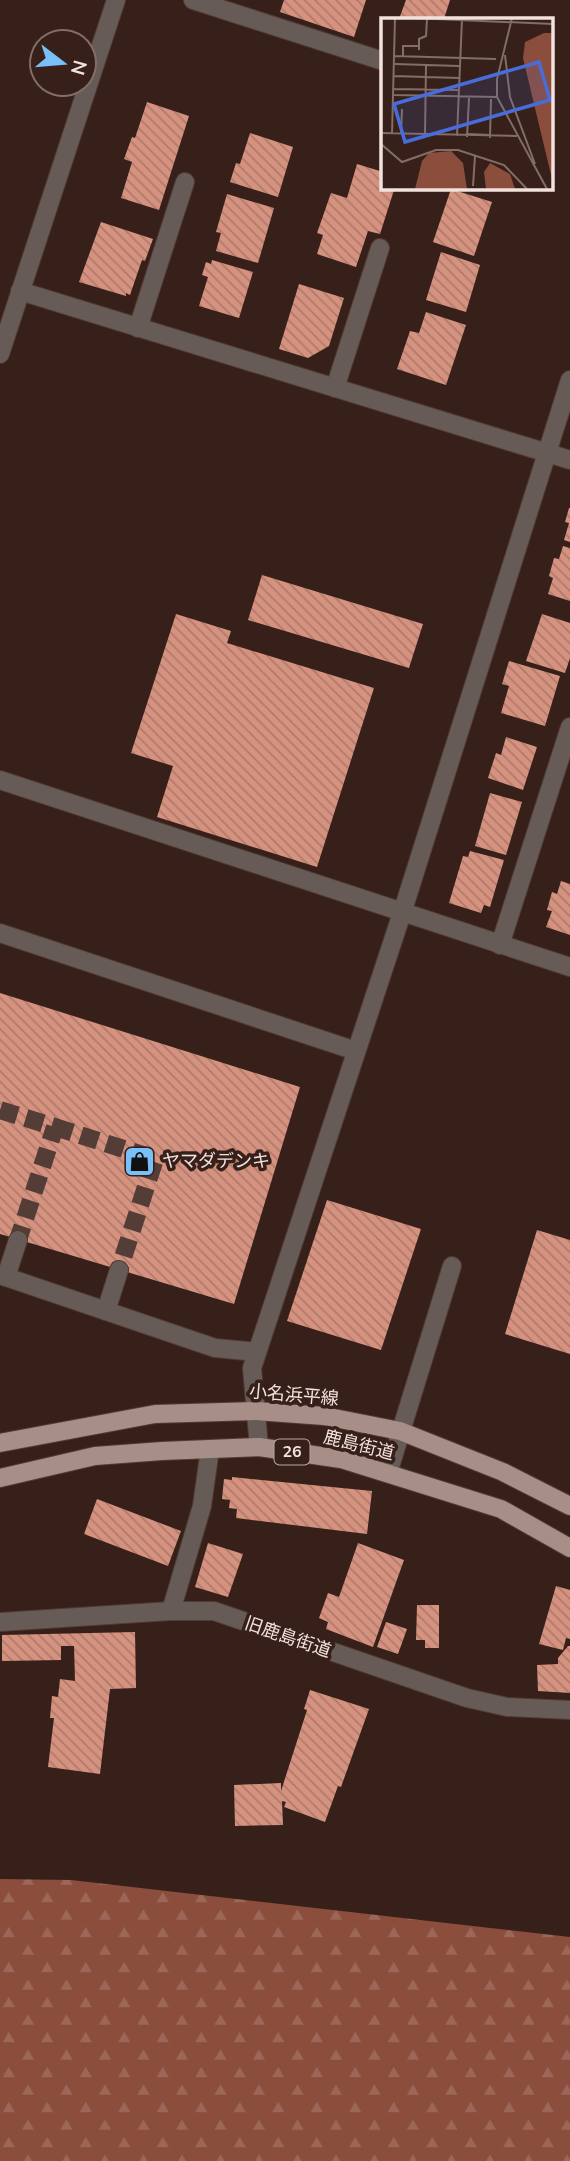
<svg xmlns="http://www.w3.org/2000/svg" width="570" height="2161" viewBox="0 0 570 2161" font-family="'Nunito Sans','Noto Sans JP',sans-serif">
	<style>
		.forest { fill: url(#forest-firs) }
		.building { fill: url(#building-back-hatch) }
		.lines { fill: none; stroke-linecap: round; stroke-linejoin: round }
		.minor-tunnel { stroke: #533d36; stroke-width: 18; stroke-dasharray: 18 9; stroke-linecap: butt }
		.minor-casing { stroke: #513b34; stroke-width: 20 }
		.major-casing { stroke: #513b34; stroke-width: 20 }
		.minor { stroke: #675b57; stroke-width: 18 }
		.major { stroke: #a78e87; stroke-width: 18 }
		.labels { text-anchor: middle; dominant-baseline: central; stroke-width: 7; stroke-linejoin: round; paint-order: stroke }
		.shield { fill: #372019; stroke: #baa8a2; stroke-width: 2 }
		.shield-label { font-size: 16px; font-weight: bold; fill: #f2e2dd }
		.poi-label { font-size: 18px; fill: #f2e2dd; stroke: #372019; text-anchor: start }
		.street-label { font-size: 18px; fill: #f2e2dd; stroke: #372019 }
		.inset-road { fill: none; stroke: #826e67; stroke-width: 2 }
		.view { fill: #486cd9; fill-opacity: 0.15; stroke: #486cd9; stroke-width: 3.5 }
		.inset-edge { fill: none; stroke: #f2e2dd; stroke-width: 3.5 }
	</style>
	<defs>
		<pattern id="forest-firs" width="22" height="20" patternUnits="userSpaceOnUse" patternTransform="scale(1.75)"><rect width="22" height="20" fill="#8b4d3c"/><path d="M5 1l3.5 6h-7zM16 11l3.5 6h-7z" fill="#9c6658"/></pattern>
		<pattern id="building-back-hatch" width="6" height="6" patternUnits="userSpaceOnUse" patternTransform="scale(1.75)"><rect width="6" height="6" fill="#d6927f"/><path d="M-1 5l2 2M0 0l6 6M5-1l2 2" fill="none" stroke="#ac7b6d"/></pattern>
	</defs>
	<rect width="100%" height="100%" fill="#372019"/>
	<!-- forest -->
	<polygon class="forest" points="0,1879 71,1880 570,1937 570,2161 0,2161"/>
	<!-- building -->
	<g class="building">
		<polygon points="284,0 366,0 354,37 280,12"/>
		<polygon points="406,0 450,0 444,19 399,19"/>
		<polygon points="147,102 189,116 159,210 121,198 132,162 124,159 132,137 135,138"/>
		<polygon points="250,133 293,147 278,197 230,182 236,163 240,164"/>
		<polygon points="357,164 383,172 383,187 395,187 380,234 368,231 356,267 317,254 323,235 317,233 331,193 347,198"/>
		<polygon points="451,189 492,202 474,256 433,242"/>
		<polygon points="227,194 274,208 258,263 216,251 221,233 216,232"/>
		<polygon points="101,222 153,239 145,261 142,260 130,295 126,293 126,296 79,282"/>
		<polygon points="441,252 480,265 466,312 426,300"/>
		<polygon points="212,260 253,272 239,318 199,306 208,277 202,275 206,262 211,264"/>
		<polygon points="299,284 344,298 329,346 308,358 279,349"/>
		<polygon points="426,312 466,325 446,385 397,369 410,331 419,333"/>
		<polygon points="569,508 570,508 570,542 564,540 569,523 565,522"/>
		<polygon points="563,546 570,548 570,601 548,594 553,578 549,576 554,558 559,559"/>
		<polygon points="262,575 423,624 409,668 248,620"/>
		<polygon points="176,614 231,631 227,643 374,688 317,867 157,817 173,766 131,753"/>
		<polygon points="542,614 570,623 570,658 565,673 526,661"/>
		<polygon points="509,661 560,676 545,726 501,713 509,686 502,684"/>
		<polygon points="506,737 537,747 523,790 488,778 496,753 501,755"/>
		<polygon points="490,793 522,802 506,855 475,846"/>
		<polygon points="470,851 504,860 490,907 484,905 481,913 449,903 463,856 468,857"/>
		<polygon points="561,881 570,884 570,935 546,927 552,911 547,910 552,892 557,894"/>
		<polygon points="0,993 300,1087 234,1304 0,1234"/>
		<polygon points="327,1200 421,1229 381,1350 287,1321"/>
		<polygon points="537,1230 570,1240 570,1354 505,1334"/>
		<polygon points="232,1477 372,1491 367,1534 236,1518 237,1509 229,1508 230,1500 222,1499 224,1479 232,1480"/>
		<polygon points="97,1499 181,1531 168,1566 84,1534"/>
		<polygon points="208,1543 243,1554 228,1597 195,1587"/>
		<polygon points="358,1543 404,1560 373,1647 326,1629 328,1622 319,1618 328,1593 339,1597"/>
		<polygon points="556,1586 570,1590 570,1639 566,1638 563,1650 539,1644"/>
		<polygon points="417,1605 439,1605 439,1648 425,1648 425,1640 416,1640"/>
		<polygon points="386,1622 407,1629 398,1654 377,1647"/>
		<polygon points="135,1632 136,1688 110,1689 100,1774 48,1767 54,1718 50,1718 52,1696 58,1697 60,1679 75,1681 74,1646 61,1646 61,1660 2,1661 2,1635"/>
		<polygon points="568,1646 570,1646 570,1693 538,1691 537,1665 558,1664 558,1658"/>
		<polygon points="310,1690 369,1709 341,1787 338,1786 325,1822 284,1807 286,1802 282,1801 283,1825 235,1826 234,1785 281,1783 281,1791 307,1710 304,1709"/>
	</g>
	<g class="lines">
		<!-- minor-tunnel -->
		<g class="minor-tunnel">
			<polyline points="0,1110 55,1127 18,1240"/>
			<polyline points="55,1127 155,1159 119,1270"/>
		</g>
		<defs>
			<g id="minor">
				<polyline points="193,0 383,61"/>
				<polyline points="20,291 570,460"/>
				<polyline points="138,328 185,182"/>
				<polyline points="0,354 116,0"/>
				<polyline points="335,388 380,248"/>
				<polyline points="0,780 570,967"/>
				<polyline points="0,933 356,1051"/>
				<polyline points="500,945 570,727"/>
				<polyline points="0,1275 215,1348 257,1352"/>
				<polyline points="6,1277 18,1240"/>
				<polyline points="106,1311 119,1270"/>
				<polyline points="259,1447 252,1368 403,910 570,380"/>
				<polyline points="388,1473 452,1266"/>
				<polyline points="171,1611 202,1506 210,1449"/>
				<polyline points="0,1622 171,1611 214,1611 467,1698 507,1707 570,1710"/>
			</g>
			<g id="major">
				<polyline points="0,1443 155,1414 256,1411 324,1416 400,1431 503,1472 570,1506"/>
				<polyline points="0,1478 95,1456 162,1451 259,1447 341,1459 501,1509 570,1548"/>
			</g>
		</defs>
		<!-- minor casing -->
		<use href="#minor" class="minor-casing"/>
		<!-- major casing -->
		<use href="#major" class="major-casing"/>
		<!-- minor -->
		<use href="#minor" class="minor"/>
		<!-- major -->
		<use href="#major" class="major"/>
	</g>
	<!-- icons -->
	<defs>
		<symbol id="shop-square" viewBox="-11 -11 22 22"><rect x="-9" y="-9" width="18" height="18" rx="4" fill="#79bff8" stroke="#372019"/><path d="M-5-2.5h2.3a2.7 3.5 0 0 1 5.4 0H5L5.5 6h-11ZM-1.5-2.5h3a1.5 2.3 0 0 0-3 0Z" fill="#111"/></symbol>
	</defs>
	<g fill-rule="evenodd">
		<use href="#shop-square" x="122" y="1144" width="35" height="35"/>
	</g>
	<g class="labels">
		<!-- shield labels -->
		<rect class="shield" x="274.5" y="1439.5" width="35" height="25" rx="5"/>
		<g class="shield-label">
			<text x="292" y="1452">26</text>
		</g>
		<!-- poi labels -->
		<g class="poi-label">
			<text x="162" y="1161">ヤマダデンキ</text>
		</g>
		<!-- street labels -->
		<g class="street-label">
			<text transform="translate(294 1395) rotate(5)">小名浜平線</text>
			<text transform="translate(359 1445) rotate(14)">鹿島街道</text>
			<text transform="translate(288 1637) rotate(19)">旧鹿島街道</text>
		</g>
	</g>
	<!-- overview -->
	<g transform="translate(381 18)">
		<rect width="172" height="172" fill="#372019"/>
		<path d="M163 15H171V161L142 40 144 24ZM70 133 82 145 86 171H34L41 143 48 135ZM109 145 129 156 134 171H105L103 154Z" fill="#8b4d3c"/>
		<path class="inset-road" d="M32 0 172 6M131 0 116 61V79L166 171M0 9V35M38 32V21L45 18 46 1M124 37 129 79 154 146M14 38 115 41M22 38V28H38M14 46 78 48M13 58 78 60M13 71 77 72M13 77 116 79M0 115 136 118M11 116 14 0M20 116 21 91M87 116 109 117M44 117 45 47M76 118 81 1M86 119 88 80M109 120 110 81M0 126 21 144 55 132H77L123 147 146 171M92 168 94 138"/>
		<path class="view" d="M158 44 169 82 24 124 13 86Z"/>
		<rect width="172" height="172" class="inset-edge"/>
	</g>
	<!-- north arrow -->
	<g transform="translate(63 63) rotate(106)"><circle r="33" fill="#372019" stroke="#826e67" stroke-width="2"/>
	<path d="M0-5L12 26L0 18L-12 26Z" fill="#79bff8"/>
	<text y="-10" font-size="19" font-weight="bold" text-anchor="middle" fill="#f2e2dd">N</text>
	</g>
</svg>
